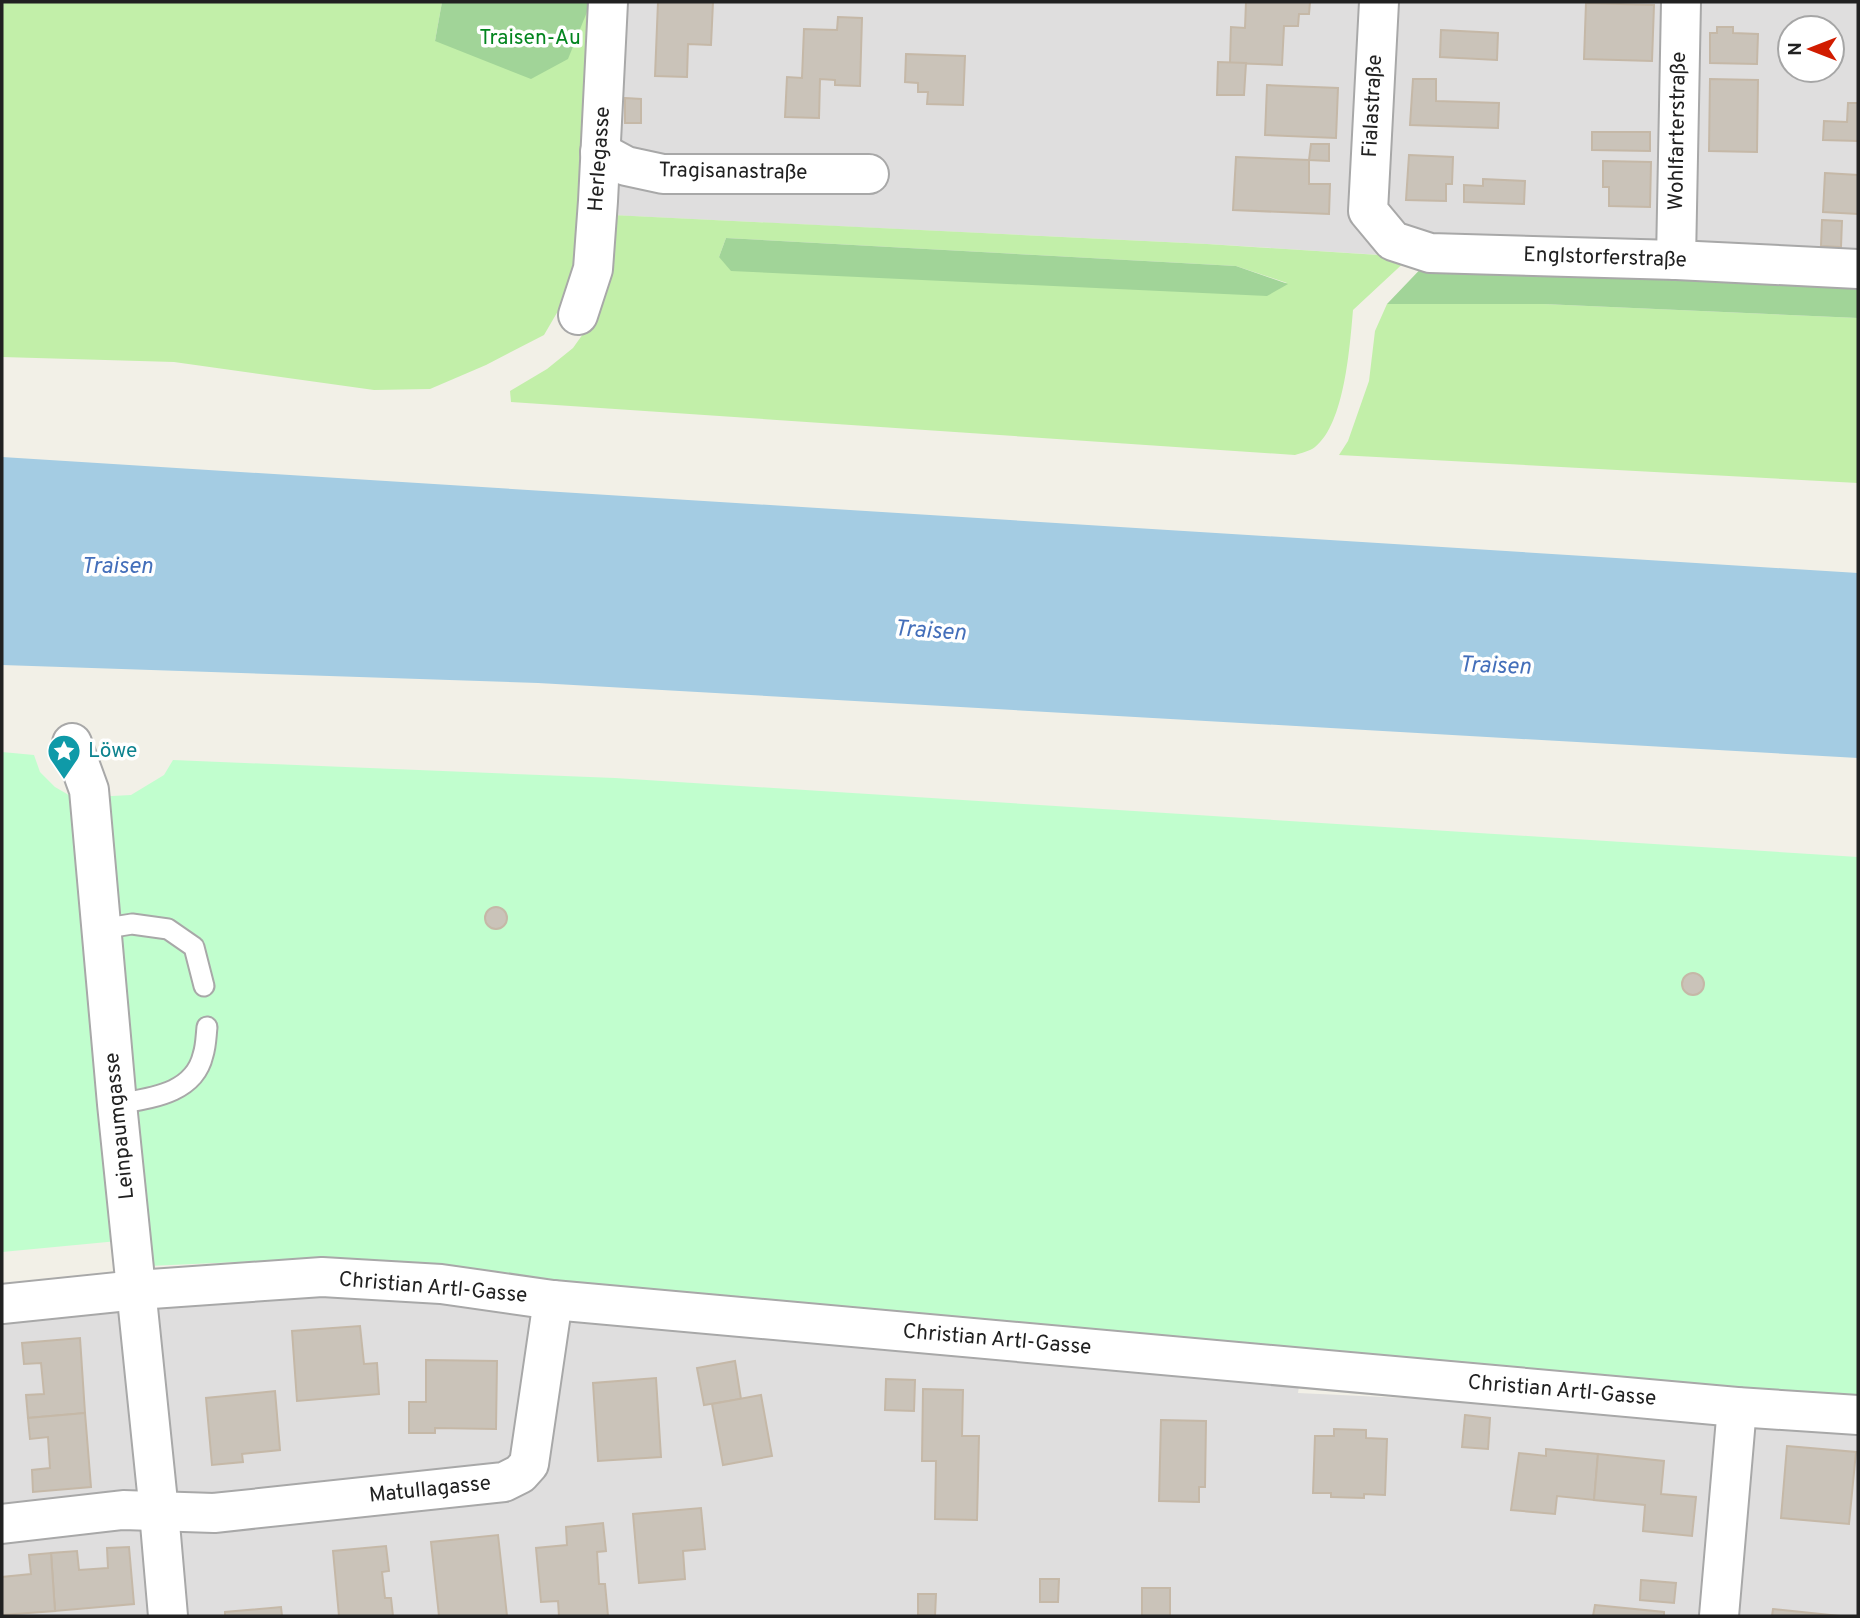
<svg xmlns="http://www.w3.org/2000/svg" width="1860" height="1618" viewBox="0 0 1860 1618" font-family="Overpass,sans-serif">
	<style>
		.residential { fill: #dfdede; fill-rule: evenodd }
		.grass { fill: #c2efa9; fill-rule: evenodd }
		.forest { fill: #a1d498 }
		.park { fill: #c1fece }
		.water { fill: #a4cce3 }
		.building { fill: #cac3b9; stroke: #c5b8a7; stroke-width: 2 }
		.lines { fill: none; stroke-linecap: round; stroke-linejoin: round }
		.lane-casing { stroke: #a8a8a8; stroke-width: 23 }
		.street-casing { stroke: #a8a8a8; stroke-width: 42 }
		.lane { stroke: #fff; stroke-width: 19 }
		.street { stroke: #fff; stroke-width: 38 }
		.labels { text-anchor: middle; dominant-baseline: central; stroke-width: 7; stroke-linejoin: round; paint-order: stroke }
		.park-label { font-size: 21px; fill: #03851f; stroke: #fff }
		.street-label { font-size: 21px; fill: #212121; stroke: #fff }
		.culture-label { font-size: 21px; fill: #0d838f; stroke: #fff; text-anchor: start }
		.water-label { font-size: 23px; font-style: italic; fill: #446fba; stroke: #fff }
	</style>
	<rect width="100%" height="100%" fill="#f2f0e7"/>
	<!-- residential -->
	<g class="residential">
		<path d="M597 2H1858V285L1207 244 589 214ZM1790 28H1832V70H1790Z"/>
		<polygon points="323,1283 1304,1353 1298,1393 1727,1413 1858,1423 1858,1616 2,1616 2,1308"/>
	</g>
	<!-- grass -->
	<g class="grass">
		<polygon points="2,2 442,2 435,41 597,2 572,287 544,335 486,365 430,389 374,390 174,362 2,357"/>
		<path d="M612 215 1207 244 1410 257 1353 310C1350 344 1345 424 1315 447 1310 451 1301 453 1295 455L511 402 510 391 547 369 573 348 595 317ZM726 238 1236 266 1287 283 719 257Z"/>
		<polygon points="1387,304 1543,304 1858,318 1858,483 1339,455 1348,441 1369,381 1375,331"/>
	</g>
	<!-- forest -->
	<g class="forest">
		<polygon points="442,2 591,2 568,59 531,79 435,41"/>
		<polygon points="726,238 1236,266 1288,284 1267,296 731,271 719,257"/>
		<polygon points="1431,258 1858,285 1858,318 1543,304 1387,304"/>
	</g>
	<!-- park -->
	<polygon class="park" points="2,752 34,755 40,772 55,787 74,798 131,795 164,775 173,760 615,778 1858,857 1858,1397 1331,1355 966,1321 559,1280 444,1265 327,1258 148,1266 118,1241 2,1252"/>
	<!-- water -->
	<polygon class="water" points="2,457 1858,573 1858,758 538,683 2,665"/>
	<!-- building -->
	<g class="building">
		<polygon points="658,2 713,2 711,45 688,44 687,77 655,76"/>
		<polygon points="1246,2 1310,2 1309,14 1299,14 1298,26 1284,26 1282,65 1230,63 1231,27 1245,28"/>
		<polygon points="1586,3 1654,5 1652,61 1584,59"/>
		<polygon points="838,17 862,18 860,86 835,85 835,80 820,79 819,118 785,117 787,77 802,78 804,29 837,30"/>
		<polygon points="1717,27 1733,27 1733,33 1758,34 1757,64 1710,63 1710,33 1717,33"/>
		<polygon points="1441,30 1498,33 1497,60 1440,57"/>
		<polygon points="906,54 965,56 963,105 927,104 928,92 918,92 918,83 905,82"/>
		<polygon points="1218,62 1246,63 1244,95 1217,95"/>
		<polygon points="1413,79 1436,79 1436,101 1499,103 1498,128 1410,125"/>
		<polygon points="1710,79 1758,80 1757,152 1709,151"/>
		<polygon points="1267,85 1338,88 1336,138 1265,135"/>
		<polygon points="625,98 641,99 641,123 625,123"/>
		<polygon points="1848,103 1858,103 1858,141 1823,140 1824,121 1847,122"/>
		<polygon points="1592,132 1650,132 1650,151 1592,150"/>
		<polygon points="1311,144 1329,144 1329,161 1309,160"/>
		<polygon points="1409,155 1453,157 1452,184 1446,184 1446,201 1406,200"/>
		<polygon points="1236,157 1309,160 1309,184 1330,184 1329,214 1233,210"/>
		<polygon points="1603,161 1651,162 1650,207 1609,206 1609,187 1603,187"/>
		<polygon points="1825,173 1858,175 1858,214 1823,212"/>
		<polygon points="1483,179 1525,181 1524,204 1464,202 1464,185 1483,186"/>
		<polygon points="1822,220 1842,221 1841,247 1821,246"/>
		<circle cx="496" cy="918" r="11"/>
		<circle cx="1693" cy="984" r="11"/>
		<polygon points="360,1326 364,1364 377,1363 379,1394 297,1401 292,1331"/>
		<polygon points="80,1338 85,1413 28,1418 26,1395 44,1394 41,1363 24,1364 22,1343"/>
		<polygon points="426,1360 497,1361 496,1429 435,1428 435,1433 409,1433 409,1402 426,1402"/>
		<polygon points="735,1361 741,1399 704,1405 697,1368"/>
		<polygon points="656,1378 661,1457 598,1461 593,1383"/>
		<polygon points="886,1379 915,1380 914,1411 885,1410"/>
		<polygon points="923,1389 963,1390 962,1436 979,1436 977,1520 935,1519 936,1461 922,1461"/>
		<polygon points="275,1391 280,1450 242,1454 243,1462 212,1465 206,1398"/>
		<polygon points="761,1395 772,1456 723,1465 712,1404"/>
		<polygon points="85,1413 91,1487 33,1492 32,1470 50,1468 48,1437 30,1439 28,1418"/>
		<polygon points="1465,1415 1490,1418 1488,1449 1462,1447"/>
		<polygon points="1161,1420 1206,1421 1205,1487 1199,1487 1199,1502 1159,1501"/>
		<polygon points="1334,1429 1366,1430 1366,1438 1387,1439 1385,1495 1364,1494 1364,1498 1331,1497 1331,1493 1313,1493 1315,1436 1334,1436"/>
		<polygon points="1787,1446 1856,1452 1849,1524 1781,1518"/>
		<polygon points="1546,1449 1598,1454 1594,1500 1557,1496 1555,1514 1511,1510 1519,1453 1546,1456"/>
		<polygon points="1598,1454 1664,1461 1661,1494 1696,1497 1692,1536 1643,1531 1645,1505 1594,1500"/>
		<polygon points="701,1508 705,1549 683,1551 685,1579 639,1583 633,1514"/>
		<polygon points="603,1523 606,1551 597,1552 599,1584 605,1584 608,1616 559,1616 558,1601 541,1602 536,1548 567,1545 566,1527"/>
		<polygon points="498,1535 507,1616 439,1616 431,1542"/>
		<polygon points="386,1546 389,1571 382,1572 385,1598 391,1598 393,1616 339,1616 333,1551"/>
		<polygon points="129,1547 134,1604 55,1611 51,1553 77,1551 79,1570 108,1568 107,1548"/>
		<polygon points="51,1553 55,1611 2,1615 2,1577 31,1574 29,1555"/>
		<polygon points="1040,1579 1059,1579 1058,1602 1040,1602"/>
		<polygon points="1641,1580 1676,1583 1674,1603 1640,1600"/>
		<rect x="1142" y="1588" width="28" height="28"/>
		<polygon points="918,1594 936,1594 935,1616 918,1615"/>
		<polygon points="1595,1605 1664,1612 1664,1616 1593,1616"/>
		<polygon points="281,1607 282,1616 225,1616 225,1612"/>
		<polygon points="1773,1609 1840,1616 1772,1616"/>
	</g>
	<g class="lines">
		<defs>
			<g id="lane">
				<polyline points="101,929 132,924 168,929 194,947 204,986"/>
				<path d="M117 1104C150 1098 194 1094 203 1055 206 1046 206 1036 207 1027"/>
			</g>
			<g id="street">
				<polyline points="1379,2 1368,211 1393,241 1430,253 1676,260 1858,269"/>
				<polyline points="600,152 626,166 663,174 869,174"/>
				<polyline points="1676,260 1681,2"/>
				<polyline points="578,315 593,269 598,201 608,2"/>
				<polyline points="72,743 89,790 117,1104 159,1512 168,1616"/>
				<polyline points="2,1304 137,1290 322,1277 441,1284 553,1300 1737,1407 1858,1415"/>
				<polyline points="2,1524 123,1510 214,1513 504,1482 520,1474 529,1464 553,1300"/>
				<polyline points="1719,1616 1737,1407"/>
			</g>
		</defs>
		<!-- lane casing -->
		<use href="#lane" class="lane-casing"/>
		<!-- street casing -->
		<use href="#street" class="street-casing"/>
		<!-- lane -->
		<use href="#lane" class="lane"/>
		<!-- street -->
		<use href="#street" class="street"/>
	</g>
	<!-- icons -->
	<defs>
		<symbol id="sight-pin" viewBox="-11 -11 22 30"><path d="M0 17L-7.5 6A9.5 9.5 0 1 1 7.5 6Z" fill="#0f9aa8" stroke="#fff"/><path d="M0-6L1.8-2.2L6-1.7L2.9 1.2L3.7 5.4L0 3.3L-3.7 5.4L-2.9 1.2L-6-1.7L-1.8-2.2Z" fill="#fff"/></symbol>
	</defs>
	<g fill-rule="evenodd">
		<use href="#sight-pin" x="45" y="732" width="38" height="52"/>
	</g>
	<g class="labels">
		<!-- park labels -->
		<g class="park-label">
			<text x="530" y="38">Traisen-Au</text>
		</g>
		<!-- street labels -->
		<g class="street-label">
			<text transform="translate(1373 106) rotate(-87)">Fialastraße</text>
			<text transform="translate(1678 131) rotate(-89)">Wohlfarterstraße</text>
			<text transform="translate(600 159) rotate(-86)">Herlegasse</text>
			<text transform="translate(733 172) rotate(1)">Tragisanastraße</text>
			<text transform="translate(1605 258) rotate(2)">Englstorferstraße</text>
			<text transform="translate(120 1126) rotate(-96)">Leinpaumgasse</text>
			<text transform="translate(433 1288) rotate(5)">Christian Artl-Gasse</text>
			<text transform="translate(997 1340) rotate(5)">Christian Artl-Gasse</text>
			<text transform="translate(1562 1391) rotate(5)">Christian Artl-Gasse</text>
			<text transform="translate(430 1490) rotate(-6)">Matullagasse</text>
		</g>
		<!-- culture labels -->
		<g class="culture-label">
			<text x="88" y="751">Löwe</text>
		</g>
		<!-- water labels -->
		<g class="water-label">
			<text x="117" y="567">Traisen</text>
			<text transform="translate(930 632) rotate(4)">Traisen</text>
			<text transform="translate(1495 667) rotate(2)">Traisen</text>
		</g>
	</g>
	<!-- border -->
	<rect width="1860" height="1618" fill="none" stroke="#212121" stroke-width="7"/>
	<!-- north arrow -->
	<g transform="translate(1811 49) rotate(270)"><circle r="33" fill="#ffffff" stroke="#a6a6a6" stroke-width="2"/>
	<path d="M0-5L12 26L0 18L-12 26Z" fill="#d11c00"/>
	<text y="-10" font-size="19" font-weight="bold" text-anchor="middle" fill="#212121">N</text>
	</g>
</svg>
